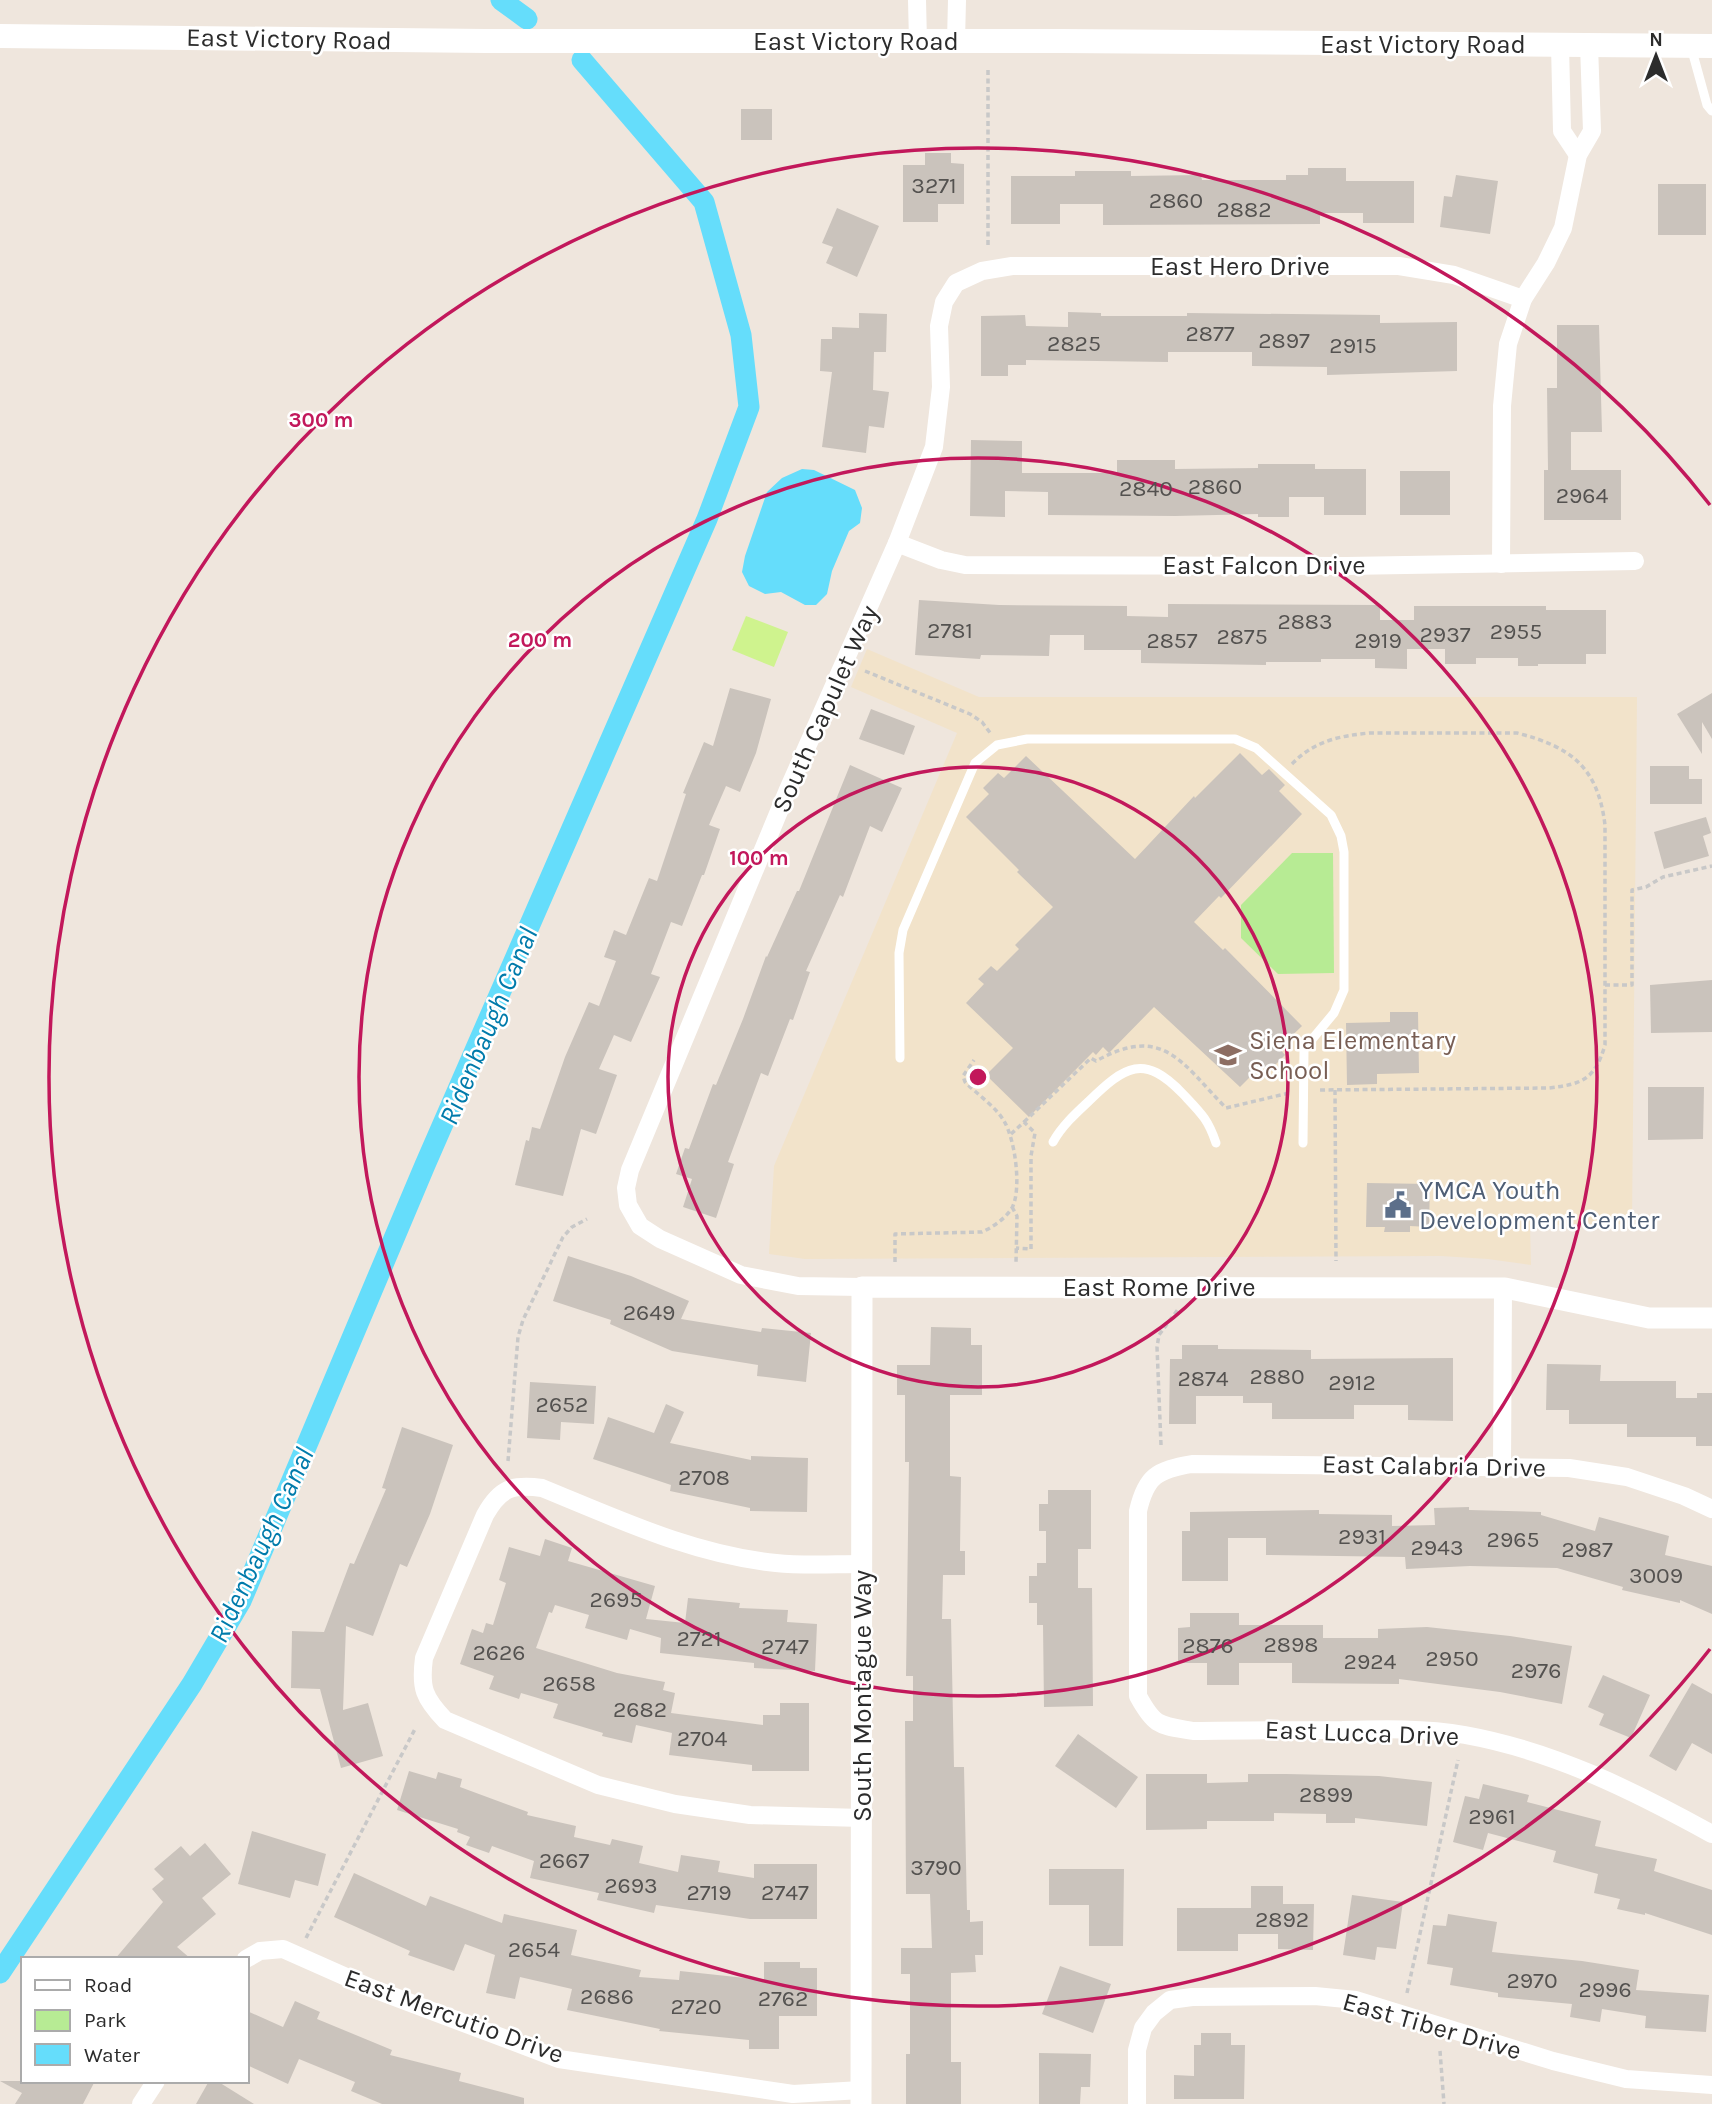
<svg xmlns="http://www.w3.org/2000/svg" width="1712" height="2104" viewBox="0 0 1712 2104" font-family="Karla,sans-serif">
	<style>
		.education { fill: #f2e3ca }
		.green { fill: #b7eb94 }
		.pitch { fill: #cff38e }
		.water { fill: #65ddfb }
		.lines { fill: none; stroke-linecap: round; stroke-linejoin: round }
		.canal { stroke: #65ddfb; stroke-width: 21 }
		.building { fill: #cac3bc }
		.path { stroke: #c8c8c8; stroke-width: 3.5; stroke-dasharray: 5 3.5; stroke-linecap: butt }
		.service { stroke: #fff; stroke-width: 9 }
		.minor { stroke: #fff; stroke-width: 18 }
		.tertiary { stroke: #fff; stroke-width: 21 }
		.secondary { stroke: #fff; stroke-width: 24 }
		.ring { fill: none; stroke: #c2185b; stroke-width: 3.5 }
		.labels { text-anchor: middle; dominant-baseline: central; stroke-width: 5; stroke-linejoin: round; paint-order: stroke }
		.number-label { font-size: 23px; fill: #545250 }
		.street-label { font-size: 26px; fill: #2c2c2c; stroke: #fff }
		.education-label { font-size: 26px; fill: #785e54; stroke: #fff; text-anchor: start }
		.service-label { font-size: 26px; fill: #4e5e75; stroke: #fff; text-anchor: start }
		.water-label { font-size: 28px; font-style: italic; fill: #007bab; stroke: #fff }
		.centre { fill: #c2185b; stroke: #fff; stroke-width: 3.5 }
		.ring-label { font-size: 21px; text-anchor: middle; font-weight: bold; fill: #c2185b; stroke: #fff; stroke-width: 5; stroke-linejoin: round; paint-order: stroke }
	</style>
	<rect width="100%" height="100%" fill="#efe6dd"/>
	<!-- education -->
	<polygon class="education" points="867,649 979,697 1637,697 1632,1224 1530,1225 1531,1265 1488,1259 1441,1256 805,1259 769,1254 774,1166 957,733 851,687"/>
	<!-- green -->
	<polygon class="green" points="1292,853 1333,853 1334,973 1278,974 1241,938 1241,905"/>
	<!-- pitch -->
	<polygon class="pitch" points="746,616 788,632 774,667 732,650"/>
	<!-- water -->
	<polygon class="water" points="802,469 814,470 855,490 862,508 860,523 849,531 832,571 827,594 816,605 805,605 781,592 765,594 749,586 742,572 745,556 767,492 782,478"/>
	<g class="lines">
		<!-- canal -->
		<g class="canal">
			<polyline points="501,0 527,19"/>
			<polyline points="0,1973 192,1684 241,1601 425,1165 707,519 749,407 741,335 704,202 582,60"/>
		</g>
	</g>
	<!-- building -->
	<g class="building">
		<rect x="741" y="109" width="31" height="31"/>
		<polygon points="925,153 951,153 951,163 964,164 964,204 938,204 938,222 903,222 903,165 925,165"/>
		<polygon points="1308,168 1346,168 1346,181 1414,181 1414,223 1363,223 1363,213 1320,213 1320,224 1103,225 1103,204 1060,204 1060,224 1011,224 1011,176 1075,176 1075,171 1131,171 1131,176 1201,175 1202,180 1286,180 1286,175 1308,175"/>
		<polygon points="1456,175 1498,181 1490,234 1440,227 1444,196 1452,197"/>
		<rect x="1658" y="184" width="48" height="51"/>
		<polygon points="837,208 879,226 857,277 826,263 833,247 822,243"/>
		<polygon points="1068,312 1101,313 1101,316 1187,316 1187,313 1380,315 1380,323 1457,322 1457,371 1327,375 1327,367 1252,366 1252,352 1168,352 1168,362 1026,360 1026,365 1008,365 1008,376 981,376 981,316 1025,315 1026,326 1068,327"/>
		<polygon points="859,313 887,314 886,352 874,352 873,390 889,392 884,428 869,426 866,453 822,447 832,372 820,371 821,339 832,339 832,327 859,328"/>
		<polygon points="1557,325 1599,325 1602,432 1571,432 1571,470 1621,470 1621,520 1544,520 1544,470 1548,470 1547,388 1557,388"/>
		<polygon points="971,440 1022,441 1022,473 1117,473 1117,460 1175,460 1175,469 1258,468 1258,464 1315,464 1315,469 1366,469 1366,515 1324,515 1324,497 1289,497 1289,517 1258,517 1258,514 1175,516 1048,515 1048,492 1005,491 1005,517 970,516"/>
		<rect x="1400" y="471" width="50" height="44"/>
		<polygon points="919,600 999,605 1127,606 1127,616 1168,617 1168,604 1380,605 1380,620 1414,620 1414,606 1546,606 1546,610 1606,610 1606,654 1586,654 1586,664 1538,664 1538,666 1518,666 1518,658 1476,658 1476,664 1445,664 1445,649 1407,649 1407,669 1375,668 1375,659 1321,659 1321,662 1266,662 1266,665 1141,663 1141,650 1084,650 1084,635 1050,635 1049,656 981,655 980,659 915,655"/>
		<polygon points="730,688 771,699 756,753 740,792 726,786 709,825 720,829 704,875 702,875 682,926 671,922 651,974 660,977 631,1042 614,1035 599,1069 617,1075 596,1134 581,1129 563,1196 515,1185 526,1140 529,1141 532,1127 540,1129 565,1057 589,1002 599,1006 616,961 604,957 614,930 626,935 649,878 657,881 686,794 683,793 704,742 713,746"/>
		<polygon points="1712,693 1712,739 1702,722 1702,754 1677,714"/>
		<polygon points="871,709 915,726 904,755 859,739"/>
		<polygon points="1240,753 1262,775 1269,769 1285,785 1279,791 1302,814 1221,898 1219,896 1194,922 1223,950 1225,948 1302,1026 1279,1048 1285,1055 1269,1071 1262,1065 1240,1087 1154,1007 1109,1053 1103,1047 1096,1055 1093,1052 1029,1117 986,1075 1013,1048 966,1003 984,984 978,979 991,966 997,971 1019,949 1015,945 1053,907 1017,872 1019,870 966,817 989,794 983,788 998,773 1004,778 1026,756 1135,859 1194,796 1195,798"/>
		<polygon points="850,765 902,788 882,832 870,826 843,897 840,895 806,971 810,972 793,1020 790,1019 768,1076 761,1073 728,1162 734,1164 716,1218 683,1207 692,1179 676,1174 685,1148 689,1149 713,1084 716,1085 743,1019 766,956 767,957 797,891 799,891"/>
		<polygon points="1650,766 1689,766 1689,779 1702,779 1702,804 1650,804"/>
		<polygon points="1706,817 1711,833 1703,836 1709,856 1664,869 1654,832"/>
		<polygon points="1712,980 1712,1032 1651,1033 1650,985"/>
		<polygon points="1390,1012 1418,1012 1419,1073 1377,1074 1377,1084 1347,1085 1346,1023 1390,1022"/>
		<polygon points="1648,1087 1704,1087 1703,1139 1648,1140"/>
		<polygon points="1367,1183 1430,1184 1429,1227 1410,1226 1410,1232 1384,1232 1385,1227 1366,1227"/>
		<polygon points="568,1256 631,1276 689,1301 681,1319 761,1332 762,1328 811,1333 806,1382 757,1376 758,1365 672,1351 610,1324 611,1320 553,1301"/>
		<polygon points="931,1327 971,1328 971,1345 982,1345 982,1395 950,1395 950,1476 961,1477 960,1551 965,1551 965,1575 943,1575 942,1619 951,1619 954,1767 964,1767 967,1910 970,1910 970,1922 983,1921 983,1955 975,1955 976,1972 951,1973 951,2062 961,2062 961,2104 906,2104 906,2054 910,2054 910,1974 901,1974 901,1948 932,1948 930,1894 906,1894 905,1721 913,1721 913,1676 906,1676 909,1462 905,1462 905,1395 897,1395 897,1365 930,1365"/>
		<polygon points="1182,1345 1218,1345 1218,1349 1311,1350 1311,1359 1453,1358 1453,1421 1408,1420 1408,1405 1354,1405 1354,1419 1272,1419 1272,1403 1243,1403 1243,1396 1196,1396 1196,1424 1169,1424 1170,1359 1182,1359"/>
		<polygon points="1547,1364 1601,1365 1600,1381 1676,1381 1676,1398 1697,1398 1697,1393 1712,1393 1712,1446 1696,1446 1696,1437 1627,1437 1627,1424 1569,1424 1569,1410 1546,1410"/>
		<polygon points="530,1382 596,1386 594,1424 561,1422 560,1440 527,1438"/>
		<polygon points="666,1404 684,1412 670,1443 751,1460 751,1456 808,1458 807,1512 750,1511 750,1508 670,1491 671,1485 593,1459 608,1417 654,1433"/>
		<polygon points="402,1427 453,1445 430,1514 407,1567 400,1564 373,1636 346,1626 343,1710 368,1703 383,1756 341,1768 320,1689 291,1688 292,1631 324,1632 350,1563 354,1564 386,1489 382,1488"/>
		<polygon points="1048,1490 1091,1490 1091,1549 1078,1549 1078,1588 1092,1588 1093,1706 1044,1707 1043,1625 1037,1625 1037,1603 1029,1603 1029,1576 1037,1576 1037,1563 1046,1563 1046,1531 1039,1531 1039,1504 1048,1504"/>
		<polygon points="1469,1507 1469,1510 1541,1512 1541,1515 1595,1531 1599,1517 1669,1536 1665,1555 1712,1566 1712,1614 1680,1600 1680,1603 1622,1590 1623,1587 1557,1568 1470,1566 1406,1569 1405,1557 1266,1555 1266,1538 1228,1538 1228,1581 1182,1581 1182,1531 1190,1531 1190,1512 1319,1510 1319,1514 1392,1515 1392,1526 1435,1525 1434,1508"/>
		<polygon points="545,1539 572,1548 568,1561 655,1586 646,1619 685,1623 688,1598 740,1603 739,1608 788,1610 787,1622 817,1624 815,1671 754,1668 754,1663 660,1653 661,1638 630,1629 627,1640 585,1628 589,1615 555,1605 552,1613 549,1612 536,1648 617,1673 665,1682 663,1690 675,1693 671,1713 763,1725 763,1715 780,1715 780,1703 809,1703 809,1771 752,1771 752,1765 669,1755 672,1733 636,1725 632,1743 602,1736 603,1733 553,1718 558,1704 521,1693 519,1699 489,1689 494,1676 460,1664 472,1629 483,1633 486,1623 493,1625 506,1583 499,1580 509,1547 540,1556"/>
		<polygon points="1190,1613 1239,1613 1239,1625 1323,1625 1323,1638 1378,1638 1378,1629 1427,1627 1510,1636 1572,1646 1562,1704 1500,1692 1399,1679 1399,1684 1292,1683 1292,1663 1239,1663 1239,1685 1207,1685 1207,1663 1178,1663 1178,1628 1190,1627"/>
		<polygon points="1603,1675 1650,1695 1631,1738 1599,1725 1604,1714 1588,1707"/>
		<polygon points="1692,1683 1712,1694 1712,1754 1692,1743 1676,1771 1649,1756"/>
		<polygon points="1078,1734 1138,1777 1116,1808 1055,1766"/>
		<polygon points="409,1771 436,1779 438,1772 462,1779 460,1787 528,1812 527,1815 576,1826 574,1837 610,1845 612,1839 643,1846 639,1863 678,1872 681,1855 720,1861 718,1872 754,1878 754,1864 817,1864 817,1919 750,1919 656,1905 654,1913 597,1900 599,1893 530,1878 534,1861 492,1846 489,1853 466,1845 470,1837 457,1832 458,1829 397,1810"/>
		<polygon points="1146,1774 1207,1774 1207,1783 1248,1782 1248,1774 1286,1774 1379,1776 1432,1782 1427,1826 1355,1818 1355,1823 1326,1823 1326,1814 1274,1813 1274,1821 1207,1821 1207,1829 1146,1830"/>
		<polygon points="1483,1784 1529,1795 1527,1802 1601,1821 1595,1846 1657,1859 1654,1871 1712,1890 1712,1935 1645,1913 1645,1915 1617,1909 1620,1899 1594,1893 1598,1874 1553,1862 1556,1851 1488,1833 1483,1850 1453,1842 1465,1796 1479,1799"/>
		<polygon points="252,1831 326,1854 318,1886 295,1880 290,1898 238,1884"/>
		<polygon points="205,1843 231,1874 202,1898 216,1914 177,1947 191,1959 115,1959 163,1902 152,1889 164,1879 154,1869 181,1846 190,1856"/>
		<polygon points="1049,1869 1124,1869 1123,1946 1089,1946 1089,1905 1049,1905"/>
		<polygon points="354,1873 426,1906 430,1896 502,1923 504,1914 577,1930 571,1955 641,1970 639,1977 679,1980 680,1971 764,1980 764,1962 800,1962 800,1968 817,1968 817,2016 779,2016 779,2049 749,2049 749,2040 659,2031 660,2029 567,2010 572,1989 520,1977 515,1999 486,1993 495,1955 465,1944 454,1971 408,1955 410,1951 334,1917"/>
		<polygon points="1251,1886 1283,1886 1283,1904 1314,1904 1313,1950 1278,1949 1278,1934 1238,1934 1238,1951 1177,1951 1177,1908 1251,1908"/>
		<polygon points="1352,1895 1403,1902 1396,1949 1377,1947 1375,1960 1343,1955"/>
		<polygon points="1448,1914 1497,1922 1492,1952 1582,1961 1639,1970 1636,1990 1709,1995 1706,2032 1645,2028 1646,2016 1602,2009 1600,2022 1570,2017 1572,2004 1498,1997 1498,1993 1450,1985 1453,1968 1427,1964 1433,1925 1446,1926"/>
		<polygon points="1060,1966 1111,1984 1093,2033 1042,2014"/>
		<polygon points="295,2001 320,2012 317,2019 392,2050 390,2055 461,2073 459,2081 524,2098 524,2104 382,2104 351,2091 355,2082 299,2059 288,2084 247,2065 247,2011 283,2027"/>
		<polygon points="1201,2033 1231,2033 1231,2045 1245,2045 1244,2099 1174,2099 1174,2075 1194,2076 1194,2045 1201,2045"/>
		<polygon points="1039,2053 1091,2054 1090,2087 1081,2087 1080,2104 1039,2104"/>
		<polygon points="0,2081 95,2081 83,2104 15,2104 22,2093"/>
		<polygon points="209,2081 217,2081 254,2104 196,2104"/>
	</g>
	<g class="lines">
		<!-- path -->
		<g class="path">
			<polyline points="988,245 988,67"/>
			<polyline points="865,671 970,714 982,722 991,734"/>
			<path d="M1292 764C1314 741 1339 736 1369 733H1517C1572 747 1598 768 1605 825V1045C1595 1079 1583 1084 1549 1088L1318 1090"/>
			<polyline points="1605,985 1632,985 1632,890 1646,887 1663,877 1712,866"/>
			<polyline points="1335,1090 1336,1261"/>
			<path d="M1024 1122 1091 1058 1096 1061C1163 1024 1181 1062 1226 1108L1289 1093"/>
			<polyline points="1011,1134 1024,1122 1035,1133 1031,1156 1031,1249 1016,1248"/>
			<polyline points="1012,1207 1017,1216 1016,1262"/>
			<path d="M895 1262V1234L982 1232C993 1227 1005 1219 1012 1208 1022 1189 1015 1139 1004 1121 996 1107 977 1094 965 1082L963 1076 974 1060"/>
			<polyline points="1161,1445 1157,1347 1159,1335 1179,1308"/>
			<polyline points="508,1461 518,1337 523,1320 563,1237 572,1227 587,1219"/>
			<polyline points="306,1938 415,1729"/>
			<polyline points="1407,1993 1458,1760"/>
			<polyline points="1440,2051 1444,2104"/>
		</g>
		<!-- service -->
		<g class="service">
			<polyline points="1691,47 1707,105 1712,111"/>
			<polyline points="900,1058 899,953 903,930 975,763 997,745 1027,739 1235,739 1256,748 1331,815 1341,836 1344,852 1344,990 1334,1013 1304,1049 1303,1143"/>
			<path d="M1053 1142C1062 1126 1075 1114 1089 1101 1125 1066 1144 1053 1183 1094 1201 1113 1208 1119 1216 1143"/>
		</g>
		<!-- minor -->
		<g class="minor">
			<polyline points="917,0 918,41"/>
			<polyline points="956,41 957,0"/>
			<polyline points="1560,45 1562,131 1578,155"/>
			<polyline points="897,543 941,560 965,565 1346,566 1635,561"/>
			<polyline points="1501,564 1502,406 1508,344 1523,299 1546,263 1563,228 1578,155 1592,131 1589,45"/>
			<polyline points="862,1287 798,1286 741,1275 660,1239 640,1226 628,1205 626,1188 630,1170 787,792 897,543 934,447 941,387 939,326 944,302 956,283 982,271 1012,266 1399,266 1454,275 1523,299"/>
			<polyline points="1502,1467 1503,1288"/>
			<path d="M1712 1509 1684 1496 1627 1477 1569 1468 1192 1464C1157 1470 1146 1476 1138 1511V1696C1155 1727 1159 1725 1193 1731 1242 1730 1292 1730 1342 1730 1383 1729 1425 1728 1465 1735 1554 1751 1634 1791 1712 1834"/>
			<path d="M862 1564C833 1564 804 1566 776 1563 694 1555 618 1519 542 1488 512 1484 500 1488 485 1515L424 1658C420 1688 424 1698 445 1720L598 1785 675 1804 750 1815 862 1818"/>
			<polyline points="246,1959 260,1951 283,1949 371,1988 559,2059 793,2094 861,2090"/>
			<polyline points="141,2104 156,2081"/>
			<polyline points="1137,2104 1137,2050 1143,2028 1154,2013 1170,2000 1192,1997 1315,1996 1356,2000 1553,2061 1626,2079 1712,2085"/>
		</g>
		<!-- tertiary -->
		<polyline class="tertiary" points="861,2104 862,1287 1505,1288 1649,1318 1712,1318"/>
		<!-- secondary -->
		<polyline class="secondary" points="0,36 486,41 1061,41 1712,46"/>
	</g>
	<!-- distance rings -->
	<g class="ring">
		<circle cx="978" cy="1077" r="310"/>
		<circle cx="978" cy="1077" r="619"/>
		<path d="M1710 1649A929 929 0 1 1 1710 505"/>
	</g>
	<!-- icons -->
	<defs>
		<symbol id="school-bare" viewBox="-9 -9 18 18"><path d="M0-5L7-2L0 1L-7-2ZM-4 1L0 2.5L4 1V4Q0 6-4 4Z" fill="#8d6e63" stroke="#fff" stroke-width="2.5" paint-order="stroke"/></symbol>
		<symbol id="civic-bare" viewBox="-9 -9 18 18"><path d="M-.6-6.5H3V-4.5H.6V-3L4-1V1h2V6H-6V1h2V-1L-.6-3ZM-1.2 2.5V6h2.4V2.5Z" fill="#5c6f8a" stroke="#fff" stroke-width="2.5" paint-order="stroke"/></symbol>
	</defs>
	<g fill-rule="evenodd">
		<use href="#school-bare" x="1209" y="1036" width="38" height="38"/>
		<use href="#civic-bare" x="1379" y="1186" width="38" height="38"/>
	</g>
	<g class="labels">
		<!-- number labels -->
		<g class="number-label">
			<text x="934" y="185">3271</text>
			<text x="1176" y="200">2860</text>
			<text x="1244" y="209">2882</text>
			<text x="1210" y="333">2877</text>
			<text x="1284" y="340">2897</text>
			<text x="1074" y="343">2825</text>
			<text x="1353" y="345">2915</text>
			<text x="1215" y="486">2860</text>
			<text x="1146" y="488">2840</text>
			<text x="1582" y="495">2964</text>
			<text x="1305" y="621">2883</text>
			<text x="950" y="630">2781</text>
			<text x="1516" y="631">2955</text>
			<text x="1445" y="634">2937</text>
			<text x="1242" y="636">2875</text>
			<text x="1172" y="640">2857</text>
			<text x="1378" y="640">2919</text>
			<text x="649" y="1312">2649</text>
			<text x="1277" y="1376">2880</text>
			<text x="1203" y="1378">2874</text>
			<text x="1352" y="1382">2912</text>
			<text x="562" y="1404">2652</text>
			<text x="704" y="1477">2708</text>
			<text x="1362" y="1536">2931</text>
			<text x="1513" y="1539">2965</text>
			<text x="1437" y="1547">2943</text>
			<text x="1587" y="1549">2987</text>
			<text x="1656" y="1575">3009</text>
			<text x="616" y="1599">2695</text>
			<text x="699" y="1638">2721</text>
			<text x="1291" y="1644">2898</text>
			<text x="1208" y="1645">2876</text>
			<text x="785" y="1646">2747</text>
			<text x="499" y="1652">2626</text>
			<text x="1452" y="1658">2950</text>
			<text x="1370" y="1661">2924</text>
			<text x="1536" y="1670">2976</text>
			<text x="569" y="1683">2658</text>
			<text x="640" y="1709">2682</text>
			<text x="702" y="1738">2704</text>
			<text x="1326" y="1794">2899</text>
			<text x="1492" y="1816">2961</text>
			<text x="564" y="1860">2667</text>
			<text x="936" y="1867">3790</text>
			<text x="631" y="1885">2693</text>
			<text x="709" y="1892">2719</text>
			<text x="785" y="1892">2747</text>
			<text x="1282" y="1919">2892</text>
			<text x="534" y="1949">2654</text>
			<text x="1532" y="1980">2970</text>
			<text x="1605" y="1989">2996</text>
			<text x="607" y="1996">2686</text>
			<text x="783" y="1998">2762</text>
			<text x="696" y="2006">2720</text>
		</g>
		<!-- street labels -->
		<g class="street-label">
			<text transform="translate(289 39) rotate(1)">East Victory Road</text>
			<text x="856" y="41">East Victory Road</text>
			<text x="1423" y="44">East Victory Road</text>
			<text x="1240" y="266">East Hero Drive</text>
			<text x="1264" y="565">East Falcon Drive</text>
			<text transform="translate(825 709) rotate(-66)">South Capulet Way</text>
			<text x="1159" y="1287">East Rome Drive</text>
			<text transform="translate(1434 1466) rotate(1)">East Calabria Drive</text>
			<text transform="translate(862 1696) rotate(-90)">South Montague Way</text>
			<text transform="translate(1362 1733) rotate(2)">East Lucca Drive</text>
			<text transform="translate(454 2016) rotate(20)">East Mercutio Drive</text>
			<text transform="translate(1432 2026) rotate(16)">East Tiber Drive</text>
		</g>
		<!-- education labels -->
		<g class="education-label">
			<text x="1249" y="1040">Siena Elementary<tspan x="1249" dy="30">School</tspan></text>
		</g>
		<!-- service labels -->
		<g class="service-label">
			<text x="1419" y="1190">YMCA Youth<tspan x="1419" dy="30">Development Center</tspan></text>
		</g>
		<!-- water labels -->
		<g class="water-label">
			<text transform="translate(488 1026) rotate(-67)">Ridenbaugh Canal</text>
			<text transform="translate(261 1545) rotate(-65)">Ridenbaugh Canal</text>
		</g>
	</g>
	<circle cx="978" cy="1077" r="10" class="centre"/>
	<g class="ring-label">
		<text x="321" y="427">300 m</text>
		<text x="540" y="647">200 m</text>
		<text x="759" y="865">100 m</text>
	</g>
	<!-- legend -->
	<rect x="21" y="1957" width="228" height="126" fill="#ffffff" stroke="#ababab" stroke-width="2"/>
	<rect x="35" y="1980" width="35" height="10" fill="#ffffff" stroke="#ababab" stroke-width="2"/>
	<text x="84" y="1992" font-size="21" fill="#2c2c2c">Road</text>
	<rect x="35" y="2010" width="35" height="21" fill="#b7eb94" stroke="#ababab" stroke-width="2"/>
	<text x="84" y="2027" font-size="21" fill="#2c2c2c">Park</text>
	<rect x="35" y="2044" width="35" height="21" fill="#65ddfb" stroke="#ababab" stroke-width="2"/>
	<text x="84" y="2062" font-size="21" fill="#2c2c2c">Water</text>
	<!-- north arrow -->
	<g transform="translate(1656 56)" stroke="#ffffff" stroke-width="5" paint-order="stroke">
	<path d="M0-5L12 26L0 18L-12 26Z" fill="#2c2c2c"/>
	<text y="-10" font-size="19" font-weight="bold" text-anchor="middle" fill="#2c2c2c">N</text>
	</g>
</svg>
